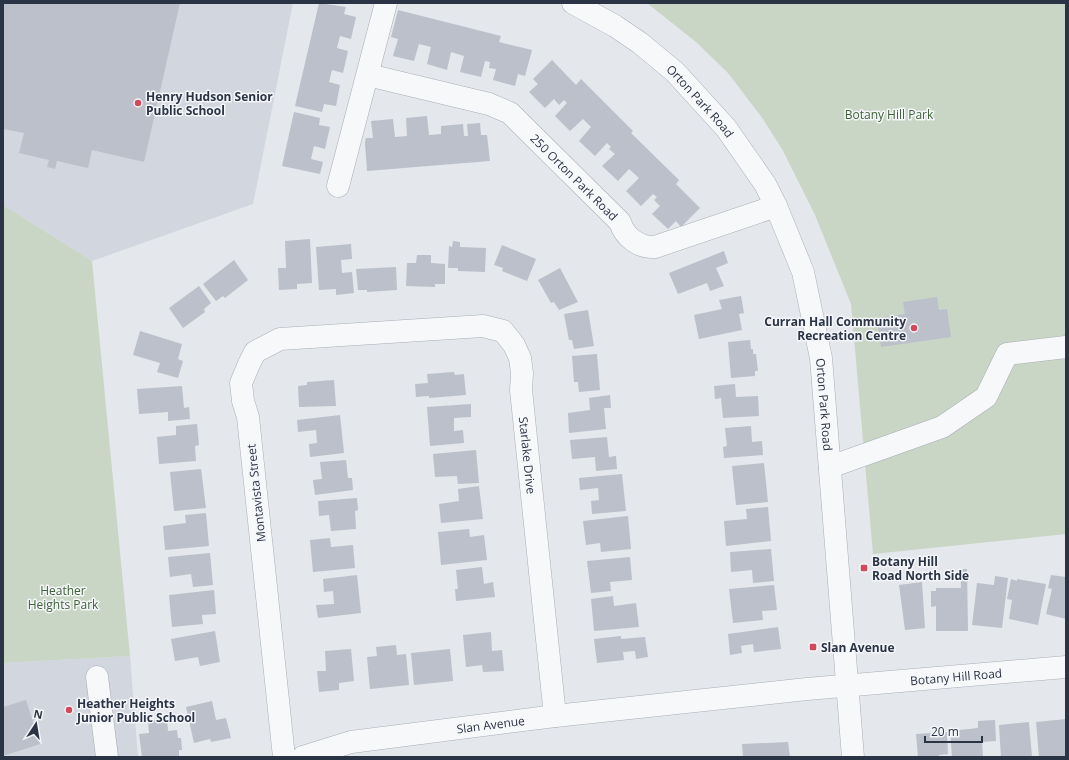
<svg xmlns="http://www.w3.org/2000/svg" width="1069" height="760" viewBox="0 0 1069 760" font-family="'Open Sans',sans-serif">
	<style>
		.built { fill: #d2d6de }
		.green { fill: #c9d6c5 }
		.building { fill: #bbc0ca }
		.lines { fill: none; stroke-linecap: round; stroke-linejoin: round }
		.minor-casing { stroke: #a9aeb7; stroke-width: 23 }
		.minor { stroke: #f7f8fa; stroke-width: 22 }
		.poi-dot { fill: #d1495b; stroke: #f4f6f9; stroke-width: 1.5 }
		.labels { text-anchor: middle; dominant-baseline: central; stroke-width: 3; stroke-linejoin: round; paint-order: stroke }
		.poi-label { font-size: 12px; font-weight: bold; fill: #2b3445; stroke: #f4f6f9; text-anchor: start }
		.street-label { font-size: 12px; fill: #2b3445; stroke: #f4f6f9 }
		.park-label { font-size: 12px; fill: #3f6138; stroke: #f4f6f9 }
	</style>
	<rect width="100%" height="100%" fill="#e4e7ec"/>
	<!-- built -->
	<g class="built">
		<polygon points="3,3 293,3 253,204 92,261 3,205"/>
		<polygon points="130,656 138,757 3,757 3,663"/>
	</g>
	<!-- green -->
	<g class="green">
		<polygon points="647,3 1066,3 1066,534 873,554 851,304 815,215 782,149 763,119 728,73 696,42"/>
		<polygon points="3,205 92,261 130,656 3,663"/>
	</g>
	<!-- building -->
	<g class="building">
		<polygon points="3,3 180,3 144,162 92,150 88,168 57,161 55,169 47,167 49,160 19,153 24,133 3,129"/>
		<polygon points="319,3 346,7 344,14 356,17 351,39 340,36 337,48 348,51 343,73 332,70 329,82 340,85 336,106 324,104 322,112 295,106"/>
		<polygon points="398,10 501,36 499,42 532,50 525,76 518,74 515,86 493,80 496,69 489,68 490,62 485,61 481,77 460,72 464,56 451,52 447,70 427,64 431,47 419,44 414,61 393,56 398,39 391,37"/>
		<polygon points="552,60 576,85 581,79 633,131 631,133 679,180 676,184 700,208 681,227 676,221 668,229 652,214 660,206 654,200 657,197 653,194 641,206 626,191 639,178 629,169 618,181 602,166 615,154 609,149 611,147 607,143 595,156 579,141 591,127 583,119 570,131 555,116 567,103 564,100 559,105 554,99 545,108 529,92 538,84 533,79"/>
		<polygon points="294,112 320,118 319,125 330,127 325,149 314,146 311,159 323,162 320,174 282,166"/>
		<polygon points="427,116 429,135 441,134 441,126 463,124 464,136 468,136 467,124 480,123 481,135 487,135 490,161 367,171 365,143 366,138 373,138 371,121 393,119 395,137 407,136 406,118"/>
		<polygon points="310,239 312,283 297,284 297,289 279,290 278,268 286,268 285,241"/>
		<polygon points="453,241 460,242 460,247 486,248 485,272 458,271 458,268 448,268 449,246 452,247"/>
		<polygon points="351,244 352,259 341,260 342,273 352,272 354,293 336,295 336,289 319,290 316,247"/>
		<polygon points="502,245 536,259 527,281 502,271 503,268 494,265"/>
		<polygon points="724,251 728,263 716,268 724,286 710,291 707,283 678,294 669,273"/>
		<polygon points="417,255 431,255 431,263 445,264 445,284 435,284 435,287 406,286 407,263 416,263"/>
		<polygon points="234,260 248,280 225,298 223,296 216,301 203,284"/>
		<polygon points="396,267 397,290 367,292 367,290 358,290 356,269"/>
		<polygon points="560,268 578,302 559,310 554,302 551,303 538,280"/>
		<polygon points="199,286 211,303 204,309 205,312 183,328 169,308"/>
		<polygon points="741,296 744,313 739,314 742,330 699,339 694,315 722,309 719,300"/>
		<polygon points="937,297 939,310 947,309 951,337 881,347 877,318 905,314 903,302"/>
		<polygon points="588,310 594,346 574,349 572,340 569,340 564,314"/>
		<polygon points="140,331 182,344 178,359 183,361 178,378 157,372 160,363 133,355"/>
		<polygon points="750,340 751,349 753,349 753,354 756,354 758,371 755,371 755,376 731,378 728,342"/>
		<polygon points="597,354 600,390 579,392 578,382 574,382 572,356"/>
		<polygon points="454,372 455,375 464,374 466,395 429,398 429,396 416,397 415,384 428,383 427,374"/>
		<polygon points="334,380 336,406 299,407 298,386 307,385 307,382"/>
		<polygon points="735,384 736,397 758,396 759,416 723,418 721,398 715,399 714,386"/>
		<polygon points="182,386 184,408 189,407 190,419 168,421 168,412 139,414 137,389"/>
		<polygon points="610,395 611,408 604,408 606,429 569,433 568,413 590,410 589,398"/>
		<polygon points="471,404 471,417 454,418 454,431 463,430 464,443 430,446 427,407"/>
		<polygon points="340,415 344,453 310,457 309,444 317,443 316,430 298,432 297,420"/>
		<polygon points="197,424 199,445 195,446 196,461 159,464 157,437 176,435 176,426"/>
		<polygon points="751,426 752,442 762,441 763,455 724,458 723,447 727,446 725,428"/>
		<polygon points="607,437 609,457 616,456 617,469 596,471 595,457 572,459 570,440"/>
		<polygon points="476,450 479,483 458,484 457,476 435,477 433,454"/>
		<polygon points="346,460 348,478 352,478 353,490 315,495 313,480 322,479 320,462"/>
		<polygon points="764,463 768,502 736,505 732,466"/>
		<polygon points="201,469 206,508 174,511 170,472"/>
		<polygon points="622,474 626,511 592,514 591,501 599,500 598,488 580,490 579,478"/>
		<polygon points="479,486 483,519 441,523 439,504 459,501 458,489"/>
		<polygon points="357,498 358,510 355,511 356,529 331,531 329,515 319,516 318,501"/>
		<polygon points="768,507 771,541 726,546 724,521 747,519 746,509"/>
		<polygon points="206,513 209,546 165,550 163,526 186,523 185,515"/>
		<polygon points="628,516 631,549 601,552 600,543 586,545 583,521"/>
		<polygon points="469,529 470,537 484,535 487,560 441,565 438,532"/>
		<polygon points="330,538 331,547 353,545 355,568 313,572 310,540"/>
		<polygon points="771,549 774,581 753,583 752,570 731,572 730,552"/>
		<polygon points="210,553 213,585 193,587 191,574 170,577 168,557"/>
		<polygon points="630,557 632,580 610,582 611,591 591,593 587,561"/>
		<polygon points="482,567 484,584 493,582 495,597 456,601 455,589 458,589 456,570"/>
		<polygon points="960,569 967,569 968,631 936,631 936,606 931,607 931,591 936,591 936,588 961,588"/>
		<polygon points="357,575 361,613 318,618 316,605 334,604 333,591 324,592 323,579"/>
		<polygon points="1051,575 1066,577 1066,619 1046,614 1052,589 1048,588"/>
		<polygon points="995,576 1008,578 1002,628 972,625 977,583 994,585"/>
		<polygon points="1011,579 1017,581 1017,579 1046,584 1038,625 1009,619 1012,600 1007,599"/>
		<polygon points="922,582 925,628 905,630 899,585"/>
		<polygon points="774,585 777,610 762,611 763,620 733,623 729,589"/>
		<polygon points="214,590 216,614 202,615 203,624 172,627 169,595"/>
		<polygon points="613,596 614,606 636,603 639,627 594,631 591,599"/>
		<polygon points="778,627 781,649 754,652 753,644 741,646 742,653 730,655 728,634"/>
		<polygon points="215,631 220,662 200,666 198,657 175,661 171,639"/>
		<polygon points="491,632 492,651 502,650 504,671 483,672 482,665 466,667 463,635"/>
		<polygon points="621,636 621,639 645,637 648,657 636,659 635,651 623,652 624,660 597,663 594,639"/>
		<polygon points="396,645 397,655 406,654 409,685 370,689 367,657 377,656 376,647"/>
		<polygon points="351,649 354,681 339,683 339,690 319,692 317,671 326,671 325,651"/>
		<polygon points="450,649 453,681 414,685 411,653"/>
		<polygon points="26,700 40,744 3,756 3,707"/>
		<polygon points="212,701 216,720 226,718 231,738 211,742 210,739 194,743 186,707"/>
		<polygon points="167,719 168,731 177,730 178,738 181,738 182,750 179,750 179,757 142,757 139,734 149,733 148,721"/>
		<polygon points="1066,719 1066,757 1039,757 1036,722"/>
		<polygon points="995,720 996,741 982,742 983,757 952,757 950,731 978,728 978,721"/>
		<polygon points="1029,722 1032,757 1001,757 999,725"/>
		<polygon points="947,732 948,754 939,755 939,757 918,757 916,734"/>
		<polygon points="788,742 790,757 743,757 742,744"/>
	</g>
	<g class="lines">
		<defs>
			<g id="minor">
				<path id="s1" d="M573 3 615 26 640 43 675 72 726 128 765 184 776 206 803 272 821 358 853 757"/>
				<path id="s2" d="M368 75 489 104 510 113 620 222C625 238 640 248 655 247L776 206"/>
				<polyline points="338,186 386,3"/>
				<polyline points="830,467 942,427 986,397 1007,354 1066,347"/>
				<polyline points="97,677 107,757"/>
				<path id="s3" d="M284 757 248 417 243 401 241 383 249 364 255 352 280 339 483 326 503 331 514 345 520 358 522 373 521 390 555 716"/>
				<path id="s4" d="M303 757 351 742 555 716 807 689 1066 667"/>
			</g>
		</defs>
		<!-- minor casing -->
		<use href="#minor" class="minor-casing"/>
		<!-- minor -->
		<use href="#minor" class="minor"/>
	</g>
	<!-- markers -->
	<g class="poi-dot">
		<circle cx="138" cy="103" r="4"/>
		<circle cx="914" cy="328" r="4"/>
		<rect x="860" y="564" width="8" height="8" rx="2"/>
		<rect x="809" y="643" width="8" height="8" rx="2"/>
		<circle cx="69" cy="710" r="4"/>
	</g>
	<g class="labels">
		<!-- poi labels -->
		<g class="poi-label">
			<text x="146" y="96">Henry Hudson Senior<tspan x="146" dy="14">Public School</tspan></text>
			<text x="906" y="321" text-anchor="end">Curran Hall Community<tspan x="906" dy="14">Recreation Centre</tspan></text>
			<text x="872" y="561">Botany Hill<tspan x="872" dy="14">Road North Side</tspan></text>
			<text x="821" y="647">Slan Avenue</text>
			<text x="77" y="703">Heather Heights<tspan x="77" dy="14">Junior Public School</tspan></text>
		</g>
		<!-- street labels -->
		<g class="street-label">
			<text stroke="none"><textPath href="#s1" startOffset="162">Orton Park Road</textPath></text>
			<text stroke="none"><textPath href="#s2" startOffset="238">250 Orton Park Road</textPath></text>
			<text stroke="none"><textPath href="#s1" startOffset="498">Orton Park Road</textPath></text>
			<text stroke="none"><textPath href="#s3" startOffset="793">Starlake Drive</textPath></text>
			<text transform="translate(256 493) rotate(-96)">Montavista Street</text>
			<text stroke="none"><textPath href="#s4" startOffset="659">Botany Hill Road</textPath></text>
			<text stroke="none"><textPath href="#s4" startOffset="191">Slan Avenue</textPath></text>
		</g>
		<!-- park labels -->
		<g class="park-label">
			<text x="889" y="114">Botany Hill Park</text>
			<text x="63" y="590">Heather<tspan x="63" dy="14">Heights Park</tspan></text>
		</g>
	</g>
	<!-- border -->
	<rect width="1069" height="760" fill="none" stroke="#2b3445" stroke-width="8"/>
	<!-- north arrow -->
	<g transform="translate(36 724) rotate(12)" stroke="#f4f6f9" stroke-width="3" paint-order="stroke">
	<path d="M0-3L7 15L0 10L-7 15Z" fill="#2b3445"/>
	<text y="-6" font-size="11" font-weight="bold" text-anchor="middle" fill="#2b3445">N</text>
	</g>
	<!-- scale -->
	<path d="M925 736v6h57v-6" fill="none" stroke="#2b3445" stroke-width="2"/>
	<text x="931" y="736" font-size="12" fill="#2b3445" stroke="#f4f6f9" stroke-width="3" paint-order="stroke">20 m</text>
</svg>
